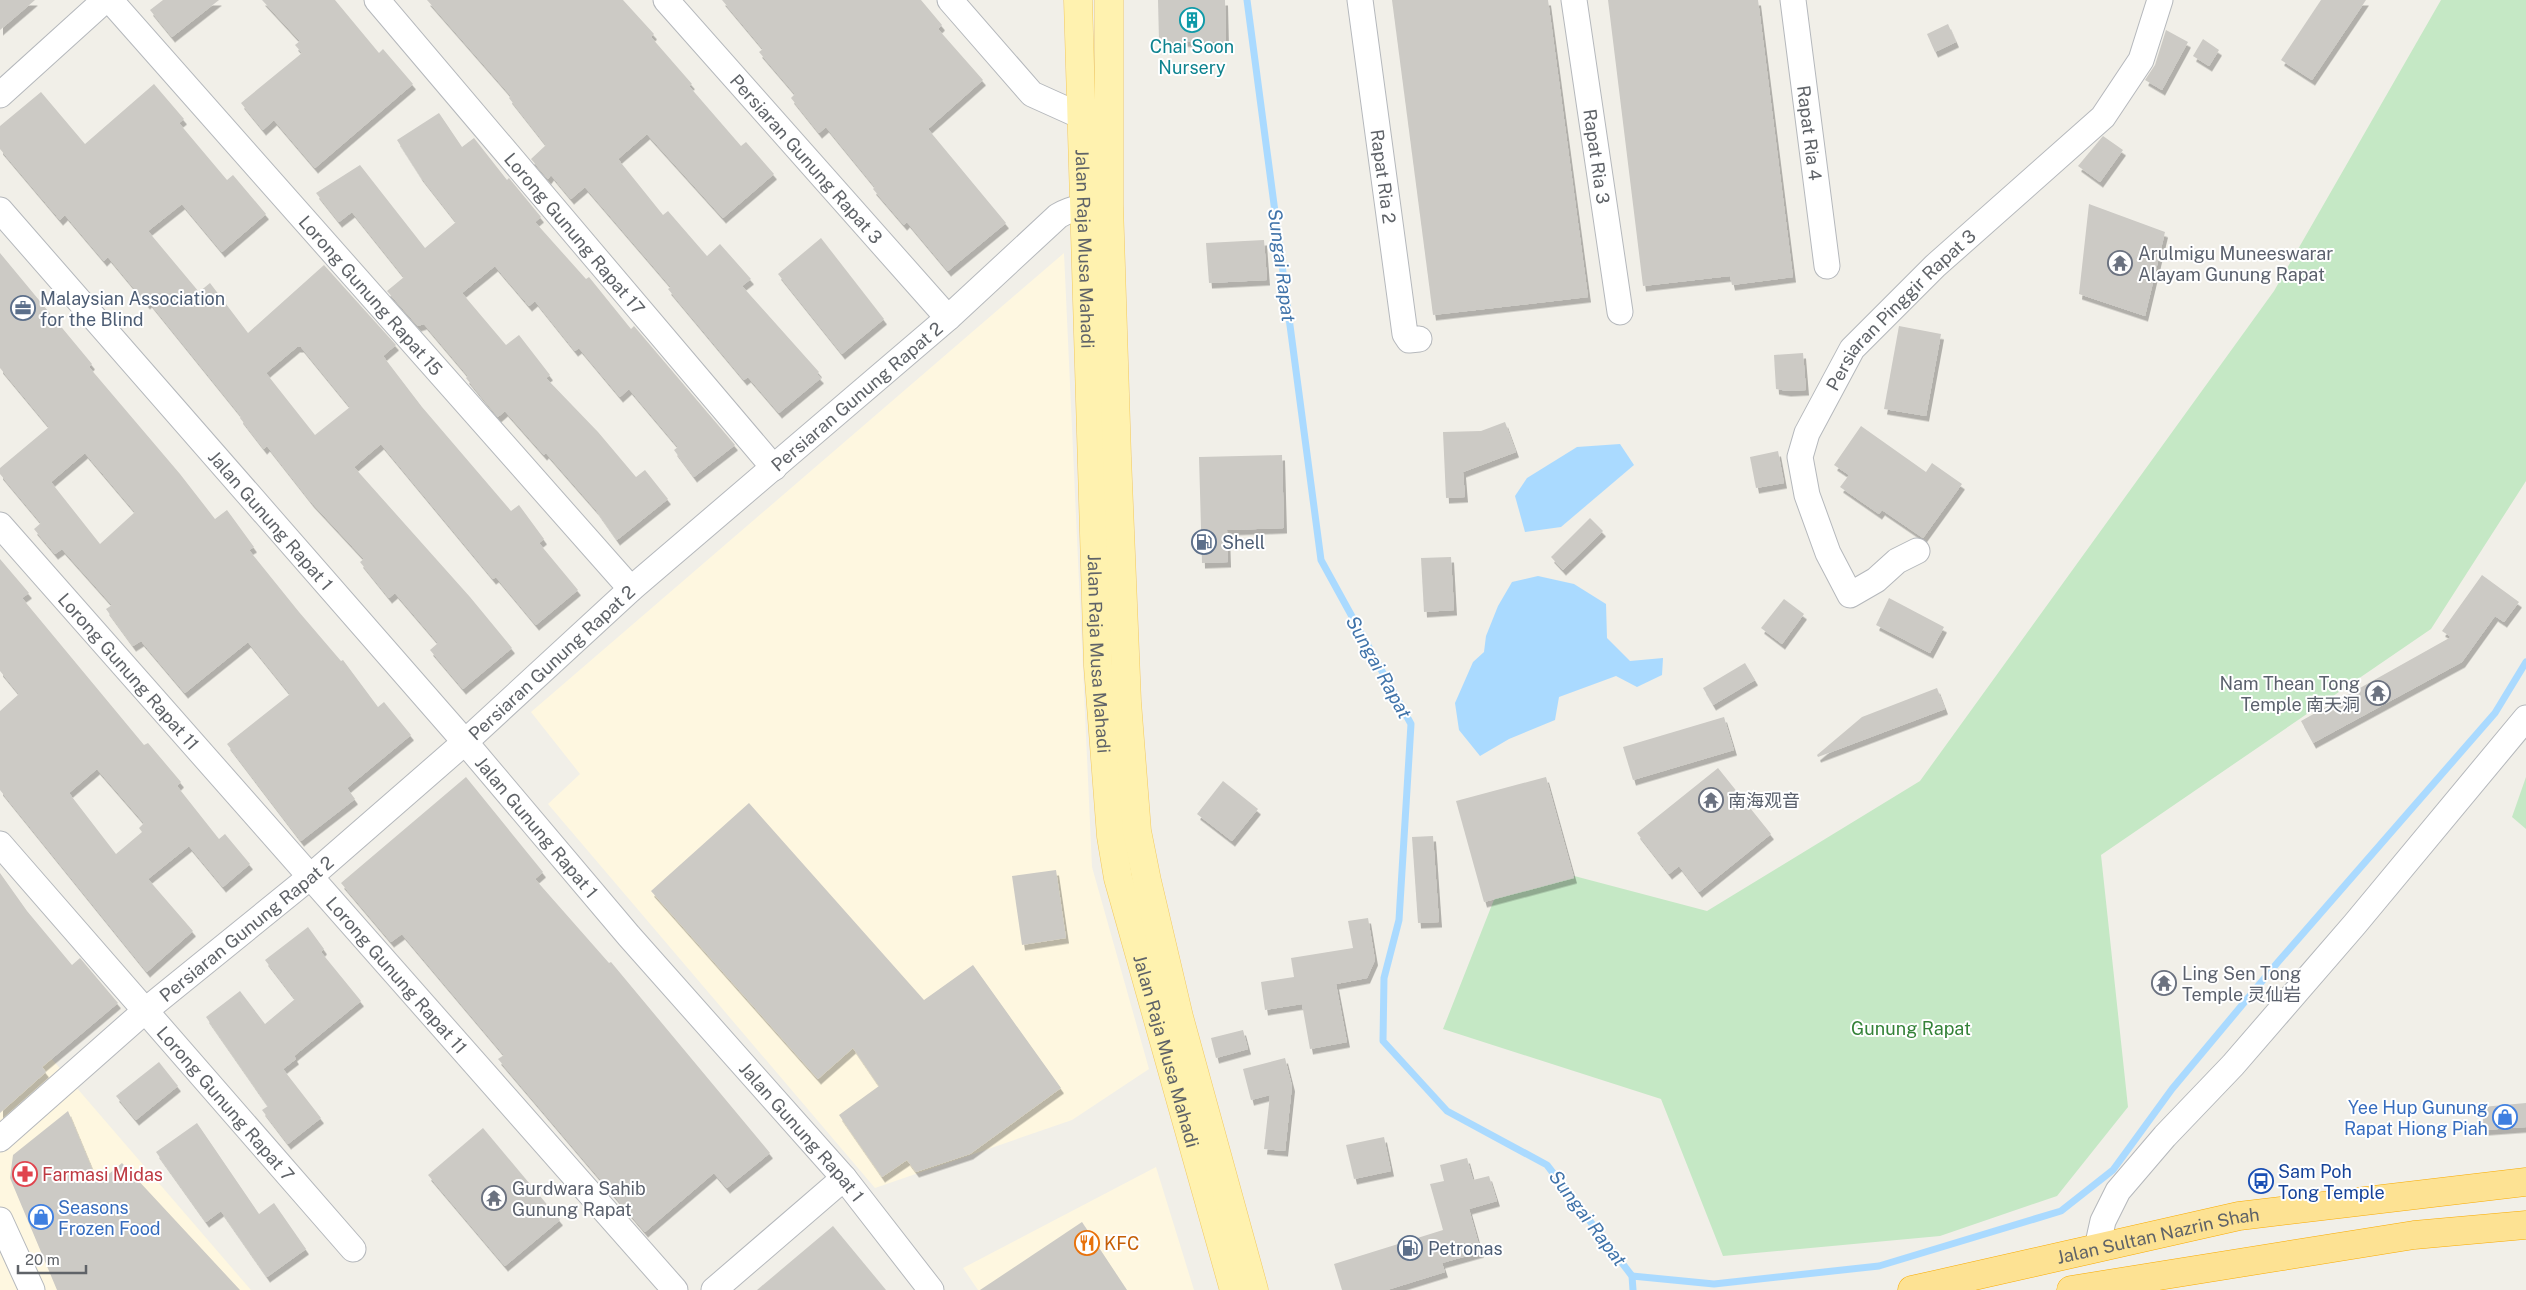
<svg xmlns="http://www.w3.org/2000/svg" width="2526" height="1290" viewBox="0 0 2526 1290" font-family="'Public Sans','Noto Sans SC',sans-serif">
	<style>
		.commercial { fill: #fef7e0 }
		.green { fill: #c5e8c5 }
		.water { fill: #aadaff }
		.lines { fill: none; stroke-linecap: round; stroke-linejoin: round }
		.stream { stroke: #aadaff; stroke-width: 7 }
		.building { fill: #cccac5; fill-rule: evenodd; filter: url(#shadow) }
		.minor-casing { stroke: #b5b8bc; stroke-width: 27 }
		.major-casing { stroke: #f2c960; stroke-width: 29 }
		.highway-casing { stroke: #f9ab00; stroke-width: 29 }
		.minor { stroke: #fff; stroke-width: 25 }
		.major { stroke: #fff2af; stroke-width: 28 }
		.highway { stroke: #fde293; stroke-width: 28 }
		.labels { text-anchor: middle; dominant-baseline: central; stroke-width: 4; stroke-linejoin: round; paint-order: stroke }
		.culture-label { font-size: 18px; fill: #0d838f; stroke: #fff }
		.street-label { font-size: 18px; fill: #5f6368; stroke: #fff }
		.worship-label { font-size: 18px; fill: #5b616d; stroke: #fff; text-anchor: start }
		.service-label { font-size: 18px; fill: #4e5e75; stroke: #fff; text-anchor: start }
		.park-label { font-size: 18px; fill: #348238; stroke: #fff }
		.shop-label { font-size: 18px; fill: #366cbe; stroke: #fff; text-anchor: end }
		.transit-label { font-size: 18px; fill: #164399; stroke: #fff; text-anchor: start }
		.health-label { font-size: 18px; fill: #be3a42; stroke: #fff; text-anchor: start }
		.food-label { font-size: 18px; fill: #c56008; stroke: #fff; text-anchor: start }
		.water-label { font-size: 19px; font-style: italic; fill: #4174aa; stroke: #fff }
	</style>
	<defs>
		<filter id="shadow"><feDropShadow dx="3" dy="5.5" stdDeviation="0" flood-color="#0004"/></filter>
	</defs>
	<rect width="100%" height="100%" fill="#f1efe8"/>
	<!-- commercial -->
	<g class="commercial">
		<polygon points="1064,253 1092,867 1149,1069 1072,1120 875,1188 548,804 580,774 531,712"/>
		<polygon points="0,999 64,1073 251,1290 0,1290"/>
		<polygon points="1156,1167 1194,1290 978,1290 963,1268"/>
	</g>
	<!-- green -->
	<g class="green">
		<polygon points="2441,0 2526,0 2526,481 2431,629 2101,855 2128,1107 2057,1196 1940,1236 1723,1256 1661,1099 1443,1029 1510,859 1707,911 1920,781 2274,291"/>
		<polygon points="2526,777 2526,829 2512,817"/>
	</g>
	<!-- water -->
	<g class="water">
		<polygon points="1620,444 1634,465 1561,527 1525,532 1515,496 1527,478 1577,447"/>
		<polygon points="1538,576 1574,584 1606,604 1607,638 1630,661 1663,658 1662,675 1637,687 1616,676 1559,697 1555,720 1509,739 1480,756 1459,730 1455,703 1473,662 1484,652 1486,636 1498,606 1512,582"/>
	</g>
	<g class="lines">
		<!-- stream -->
		<g class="stream">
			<polyline points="1247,0 1321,560 1411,724 1399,920 1384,978 1383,1041 1447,1111 1547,1165 1632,1276 1633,1290"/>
			<polyline points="1632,1276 1714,1284 1879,1266 2061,1211 2113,1170 2172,1089 2278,962 2495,713 2526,662"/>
		</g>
	</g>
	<!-- building -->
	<g class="building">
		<polygon points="0,0 35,0 0,30"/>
		<polygon points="163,0 219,0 172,37 150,10"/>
		<polygon points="262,0 335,0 379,53 383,49 413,84 315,168 274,120 263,130 241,103 302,53 295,45 300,41"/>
		<polygon points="427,0 623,0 654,34 651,37 692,84 689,86 741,146 746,142 774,174 723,218 647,134 618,159 663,215 668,211 707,256 720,244 751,279 742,286 819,372 817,374 821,378 779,413 748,377 744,380 668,289 671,287 585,187 571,199 551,175 548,179 531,159 546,145 509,98 511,96"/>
		<polygon points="722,0 921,0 942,25 938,29 983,80 928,129 1006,223 948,271 907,222 904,225 873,189 875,187 826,127 819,133 791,98 795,94 759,52 763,49"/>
		<polygon points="1158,0 1225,0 1226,42 1159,41"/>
		<polygon points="1392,0 1548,0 1588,297 1433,315"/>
		<polygon points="1608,0 1758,0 1793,277 1732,285 1730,276 1643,286"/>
		<polygon points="2321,0 2366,0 2312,80 2281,60"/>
		<polygon points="1948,24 1956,42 1935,52 1927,34"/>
		<polygon points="2166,30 2188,42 2162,90 2145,80 2155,65"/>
		<polygon points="2203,39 2219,50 2209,66 2193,56"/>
		<path d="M154 84 184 119 179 123 227 180 233 175 266 214 222 252 182 204 148 231 199 292 210 283 248 333 324 265 396 345 383 356 422 407 511 511 519 505 544 539 539 543 578 590 536 625 496 577 493 579 381 444 354 467 470 597 512 648 463 689 430 650 438 643 395 593 389 598 360 562 364 559 311 502 267 446 264 449 240 418 241 416 149 302 147 304 108 257 104 261 65 215 60 220 0 149V126L41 92 85 144ZM297 347H301L350 407 315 435 266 373Z"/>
		<polygon points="439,113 462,147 474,138 507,180 509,178 541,217 535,222 586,279 589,277 631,329 634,326 735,445 694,477 674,450 678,447 629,389 620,397 579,348 575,351 535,301 529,306 495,266 462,293 506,345 519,335 550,375 546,378 598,432 636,477 645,470 668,499 617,540 596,510 546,453 544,455 505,411 498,417 466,378 468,376 424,324 418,326 387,291 404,277 352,212 339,222 316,193 360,165 425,248 456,222 420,176 397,140"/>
		<polygon points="2103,136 2123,150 2100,182 2078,166"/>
		<polygon points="2089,204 2165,232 2145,316 2079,294"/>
		<polygon points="821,238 884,319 842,354 778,274"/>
		<polygon points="1264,240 1267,280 1209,283 1206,243"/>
		<path d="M0 253 92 364 89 367 180 474 215 519 227 510 254 547 249 550 299 612 341 661 343 660 378 707 384 702 411 735 347 788 355 799 301 841 227 744 290 694 248 642 185 693 141 641 133 646 106 609 112 605 62 549 55 554 34 529 41 523 0 474V468L49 427 0 368ZM85 453 135 512 100 544 51 482Z"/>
		<polygon points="1899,326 1941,334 1926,416 1884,409"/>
		<polygon points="1803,353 1806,390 1788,391 1776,389 1774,355"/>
		<polygon points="1505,422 1516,452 1463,472 1465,497 1446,498 1443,432 1481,431"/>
		<polygon points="1861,426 1926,472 1932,463 1962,484 1923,538 1882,510 1879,514 1840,487 1849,475 1834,465"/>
		<polygon points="1778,451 1784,483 1756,488 1750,457"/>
		<polygon points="1282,455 1284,528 1227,530 1228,562 1202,563 1199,457"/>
		<polygon points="1590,518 1603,531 1563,570 1551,557"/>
		<polygon points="1451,557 1454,610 1424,612 1421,558"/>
		<path d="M0 559 29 593 22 598 144 745 148 743 181 782 177 786 219 839 225 834 250 864 223 887 189 846 148 879 193 931 147 972 0 790V711L19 694 0 671ZM97 769 144 823 139 828 142 832 116 854 69 793Z"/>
		<polygon points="2482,575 2519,602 2504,622 2495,616 2462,662 2313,743 2301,721 2451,637 2442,631"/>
		<polygon points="1889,598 1944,627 1930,653 1876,625"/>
		<polygon points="1784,599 1804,614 1782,644 1761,628"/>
		<polygon points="1745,663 1755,680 1713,705 1703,688"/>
		<polygon points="1937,688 1945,709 1818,757 1817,755 1862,717"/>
		<polygon points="1724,717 1734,750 1633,780 1623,747"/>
		<polygon points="1718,768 1771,834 1699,892 1679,866 1669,874 1637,833"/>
		<polygon points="466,777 543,872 535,879 609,963 611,962 770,1153 727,1188 714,1173 645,1232 498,1059 504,1055 402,934 391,942 341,883"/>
		<polygon points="1546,777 1574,878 1484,902 1456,801"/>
		<polygon points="1223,781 1258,809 1232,841 1197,814"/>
		<polygon points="749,803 924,1000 973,965 1061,1088 970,1154 916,1172 907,1160 882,1177 839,1115 879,1086 853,1048 818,1079 651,891"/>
		<polygon points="1433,836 1439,922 1418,923 1412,837"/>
		<polygon points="1056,870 1066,938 1022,945 1012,876"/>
		<polygon points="0,873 27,911 72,965 80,958 118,1003 42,1067 46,1072 0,1113"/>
		<polygon points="1368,918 1375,960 1367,978 1336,984 1347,1042 1310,1049 1302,1004 1265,1010 1261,982 1294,977 1291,958 1353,948 1348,921"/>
		<polygon points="308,927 324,949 321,952 361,1001 294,1056 296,1059 283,1069 321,1118 288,1144 262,1110 268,1106 206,1017 240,991 265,1024 295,999 265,960"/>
		<polygon points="1243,1030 1248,1049 1216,1058 1211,1038"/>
		<polygon points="1285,1058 1292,1086 1285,1151 1264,1149 1270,1095 1251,1100 1243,1069"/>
		<polygon points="159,1062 178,1086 136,1120 116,1096"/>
		<polygon points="2526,1103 2526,1127 2484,1130 2482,1107"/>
		<polygon points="68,1111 98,1183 122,1163 240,1290 57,1290 10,1178 13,1155"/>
		<polygon points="197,1123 259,1214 274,1203 306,1249 267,1277 221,1211 206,1222 156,1152"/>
		<polygon points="483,1128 560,1220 505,1266 428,1175"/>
		<polygon points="1384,1137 1391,1171 1354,1179 1346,1145"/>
		<polygon points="1467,1158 1473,1180 1489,1176 1497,1201 1469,1209 1481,1252 1442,1263 1445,1272 1387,1290 1342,1290 1334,1264 1443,1230 1430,1184 1444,1181 1440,1165"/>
		<polygon points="1082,1222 1127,1290 980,1290"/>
		<polygon points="833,1226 886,1290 757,1290"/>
	</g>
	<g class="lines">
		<defs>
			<g id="minor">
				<path id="s1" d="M110 0 631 589"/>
				<path id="s2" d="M377 0 774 468"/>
				<path id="s3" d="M666 0 948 318"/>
				<polyline points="950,0 1032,94 1083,117"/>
				<path id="s4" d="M1360 0 1405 334 1409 340 1419 339"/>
				<path id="s5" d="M1574 0 1620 312"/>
				<path id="s6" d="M1793 0 1827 266"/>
				<polyline points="0,95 105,0"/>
				<path id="s7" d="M0 210 465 742 629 936 844 1178 931 1290"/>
				<path id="s8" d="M0 525 675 1290"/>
				<path id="s9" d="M1917 551 1897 561 1876 580 1850 595 1828 553 1807 495 1800 457 1807 433 1852 349 1935 266 2103 117 2141 60 2160 0"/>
				<path id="s10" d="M0 844 353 1249"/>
				<path id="s11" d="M0 1139 146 1010 310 877 465 742 631 589 948 318 1058 216C1073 207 1088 206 1104 205"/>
				<polyline points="0,1220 32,1290"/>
				<polyline points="2097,1248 2103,1221 2118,1191 2165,1136 2233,1065 2355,924 2526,718"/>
				<polyline points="714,1290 844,1178"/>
			</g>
			<g id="major">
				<path id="s12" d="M1078 0 1098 666 1111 836 1118 878 1234 1290"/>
				<polyline points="1109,0 1109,205 1117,457 1127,702 1137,831 1147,881 1179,1017 1254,1290"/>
			</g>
			<g id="highway">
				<path id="s13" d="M1912 1290 2239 1216 2526 1182"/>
				<polyline points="2071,1290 2414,1235 2526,1225"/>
			</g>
		</defs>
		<!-- minor casing -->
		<use href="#minor" class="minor-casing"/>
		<!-- major casing -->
		<use href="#major" class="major-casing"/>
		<!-- highway casing -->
		<use href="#highway" class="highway-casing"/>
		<!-- minor -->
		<use href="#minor" class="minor"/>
		<!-- major -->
		<use href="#major" class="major"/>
		<!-- highway -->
		<use href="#highway" class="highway"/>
	</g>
	<!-- icons -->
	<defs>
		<symbol id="building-ring" viewBox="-11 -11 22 22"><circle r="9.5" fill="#fff" stroke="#0f9aa8" stroke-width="1.5"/><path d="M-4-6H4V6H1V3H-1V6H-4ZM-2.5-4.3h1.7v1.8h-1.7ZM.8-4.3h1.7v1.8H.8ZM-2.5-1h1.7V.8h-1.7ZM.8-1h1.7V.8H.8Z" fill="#0f9aa8"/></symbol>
		<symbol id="temple-ring" viewBox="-11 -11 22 22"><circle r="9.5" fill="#fff" stroke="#6b7280" stroke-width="1.5"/><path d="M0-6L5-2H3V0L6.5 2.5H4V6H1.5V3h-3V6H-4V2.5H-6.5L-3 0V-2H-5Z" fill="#6b7280"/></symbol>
		<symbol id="office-ring" viewBox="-11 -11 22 22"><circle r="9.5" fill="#fff" stroke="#5c6f8a" stroke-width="1.5"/><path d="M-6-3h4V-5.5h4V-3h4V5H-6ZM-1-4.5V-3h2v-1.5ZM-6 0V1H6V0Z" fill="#5c6f8a"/></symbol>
		<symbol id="fuel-ring" viewBox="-11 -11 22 22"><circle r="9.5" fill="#fff" stroke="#5c6f8a" stroke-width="1.5"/><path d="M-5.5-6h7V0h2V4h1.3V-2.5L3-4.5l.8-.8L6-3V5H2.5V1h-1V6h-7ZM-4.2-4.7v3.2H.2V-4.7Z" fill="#5c6f8a"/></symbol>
		<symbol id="shop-ring" viewBox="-11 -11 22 22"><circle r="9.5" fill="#fff" stroke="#3f7fe0" stroke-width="1.5"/><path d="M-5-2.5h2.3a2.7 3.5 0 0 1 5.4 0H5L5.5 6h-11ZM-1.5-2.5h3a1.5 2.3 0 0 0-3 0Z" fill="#3f7fe0"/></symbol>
		<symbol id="pharmacy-ring" viewBox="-11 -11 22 22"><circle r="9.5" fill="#fff" stroke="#e0444e" stroke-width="1.5"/><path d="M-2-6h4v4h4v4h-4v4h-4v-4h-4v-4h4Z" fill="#e0444e"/></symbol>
		<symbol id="bus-ring" viewBox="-11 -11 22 22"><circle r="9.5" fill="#fff" stroke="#1a4fb4" stroke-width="1.5"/><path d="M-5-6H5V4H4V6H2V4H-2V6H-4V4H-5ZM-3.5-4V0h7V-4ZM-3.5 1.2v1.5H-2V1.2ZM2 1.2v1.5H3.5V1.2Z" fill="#1a4fb4"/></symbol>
		<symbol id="restaurant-ring" viewBox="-11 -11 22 22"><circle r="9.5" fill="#fff" stroke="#e8710a" stroke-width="1.5"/><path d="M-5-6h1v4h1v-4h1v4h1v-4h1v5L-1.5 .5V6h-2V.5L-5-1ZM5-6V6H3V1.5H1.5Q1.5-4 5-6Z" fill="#e8710a"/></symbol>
	</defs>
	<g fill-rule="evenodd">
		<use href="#building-ring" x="1178" y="6" width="28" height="28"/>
		<use href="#temple-ring" x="2106" y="249" width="28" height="28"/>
		<use href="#office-ring" x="9" y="294" width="28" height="28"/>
		<use href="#fuel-ring" x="1190" y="528" width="28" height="28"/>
		<use href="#temple-ring" x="2364" y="679" width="28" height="28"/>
		<use href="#temple-ring" x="1697" y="786" width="28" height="28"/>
		<use href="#temple-ring" x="2150" y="969" width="28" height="28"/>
		<use href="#shop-ring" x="2491" y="1103" width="28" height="28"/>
		<use href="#pharmacy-ring" x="11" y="1160" width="28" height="28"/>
		<use href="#bus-ring" x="2247" y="1167" width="28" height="28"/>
		<use href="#temple-ring" x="480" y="1184" width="28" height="28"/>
		<use href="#shop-ring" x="27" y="1203" width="28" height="28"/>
		<use href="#restaurant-ring" x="1073" y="1229" width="28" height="28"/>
		<use href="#fuel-ring" x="1396" y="1234" width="28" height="28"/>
	</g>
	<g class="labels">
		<!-- culture labels -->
		<g class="culture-label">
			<text x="1192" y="46">Chai Soon<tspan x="1192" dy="21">Nursery</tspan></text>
		</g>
		<!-- street labels -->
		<g class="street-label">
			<text stroke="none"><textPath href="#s6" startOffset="134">Rapat Ria 4</textPath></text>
			<text stroke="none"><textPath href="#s5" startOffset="158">Rapat Ria 3</textPath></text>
			<text stroke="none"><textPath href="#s3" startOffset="212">Persiaran Gunung Rapat 3</textPath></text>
			<text stroke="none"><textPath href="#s4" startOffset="178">Rapat Ria 2</textPath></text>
			<text stroke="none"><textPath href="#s2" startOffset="306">Lorong Gunung Rapat 17</textPath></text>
			<text stroke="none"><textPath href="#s12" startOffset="249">Jalan Raja Musa Mahadi</textPath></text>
			<text stroke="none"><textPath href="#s1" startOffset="394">Lorong Gunung Rapat 15</textPath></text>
			<text stroke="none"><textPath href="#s9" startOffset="410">Persiaran Pinggir Rapat 3</textPath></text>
			<text stroke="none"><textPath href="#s11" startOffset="1134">Persiaran Gunung Rapat 2</textPath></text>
			<text stroke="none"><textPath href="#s7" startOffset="412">Jalan Gunung Rapat 1</textPath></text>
			<text stroke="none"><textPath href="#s12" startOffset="654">Jalan Raja Musa Mahadi</textPath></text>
			<text stroke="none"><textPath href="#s11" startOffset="729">Persiaran Gunung Rapat 2</textPath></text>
			<text stroke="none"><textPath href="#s8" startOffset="195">Lorong Gunung Rapat 11</textPath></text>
			<text stroke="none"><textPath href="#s7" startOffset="818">Jalan Gunung Rapat 1</textPath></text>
			<text stroke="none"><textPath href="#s11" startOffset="324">Persiaran Gunung Rapat 2</textPath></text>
			<text stroke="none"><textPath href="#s8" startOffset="600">Lorong Gunung Rapat 11</textPath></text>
			<text stroke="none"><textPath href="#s12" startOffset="1059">Jalan Raja Musa Mahadi</textPath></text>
			<text stroke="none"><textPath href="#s10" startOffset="344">Lorong Gunung Rapat 7</textPath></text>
			<text stroke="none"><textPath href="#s7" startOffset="1222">Jalan Gunung Rapat 1</textPath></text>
			<text stroke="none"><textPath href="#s13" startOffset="252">Jalan Sultan Nazrin Shah</textPath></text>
		</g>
		<!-- worship labels -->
		<g class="worship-label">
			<text x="2138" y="253">Arulmigu Muneeswarar<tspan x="2138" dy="21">Alayam Gunung Rapat</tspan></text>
			<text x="2360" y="683" text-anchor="end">Nam Thean Tong<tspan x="2360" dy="21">Temple 南天洞</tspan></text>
			<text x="1728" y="800">南海观音</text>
			<text x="2182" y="973">Ling Sen Tong<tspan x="2182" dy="21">Temple 灵仙岩</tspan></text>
			<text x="512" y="1188">Gurdwara Sahib<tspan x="512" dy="21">Gunung Rapat</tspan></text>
		</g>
		<!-- service labels -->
		<g class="service-label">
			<text x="40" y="298">Malaysian Association<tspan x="40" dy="21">for the Blind</tspan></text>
			<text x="1222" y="542">Shell</text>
			<text x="1428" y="1248">Petronas</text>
		</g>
		<!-- park labels -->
		<g class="park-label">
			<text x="1911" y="1028">Gunung Rapat</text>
		</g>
		<!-- shop labels -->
		<g class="shop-label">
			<text x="2488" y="1107">Yee Hup Gunung<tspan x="2488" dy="21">Rapat Hiong Piah</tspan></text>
			<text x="58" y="1207" text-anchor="start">Seasons<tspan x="58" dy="21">Frozen Food</tspan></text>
		</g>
		<!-- transit labels -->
		<g class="transit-label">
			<text x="2278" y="1171">Sam Poh<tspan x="2278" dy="21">Tong Temple</tspan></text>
		</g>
		<!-- health labels -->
		<g class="health-label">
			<text x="42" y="1174">Farmasi Midas</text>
		</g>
		<!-- food labels -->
		<g class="food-label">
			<text x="1104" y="1243">KFC</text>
		</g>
		<!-- water labels -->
		<g class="water-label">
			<text transform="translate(1282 265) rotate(83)">Sungai Rapat</text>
			<text transform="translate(1379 667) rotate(61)">Sungai Rapat</text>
			<text transform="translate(1588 1218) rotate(53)">Sungai Rapat</text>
		</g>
	</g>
	<!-- scale -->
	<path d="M18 1265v8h68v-8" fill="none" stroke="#5f6368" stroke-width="2.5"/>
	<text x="25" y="1265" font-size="15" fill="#5f6368" stroke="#ffffff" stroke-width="4" paint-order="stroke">20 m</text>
</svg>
